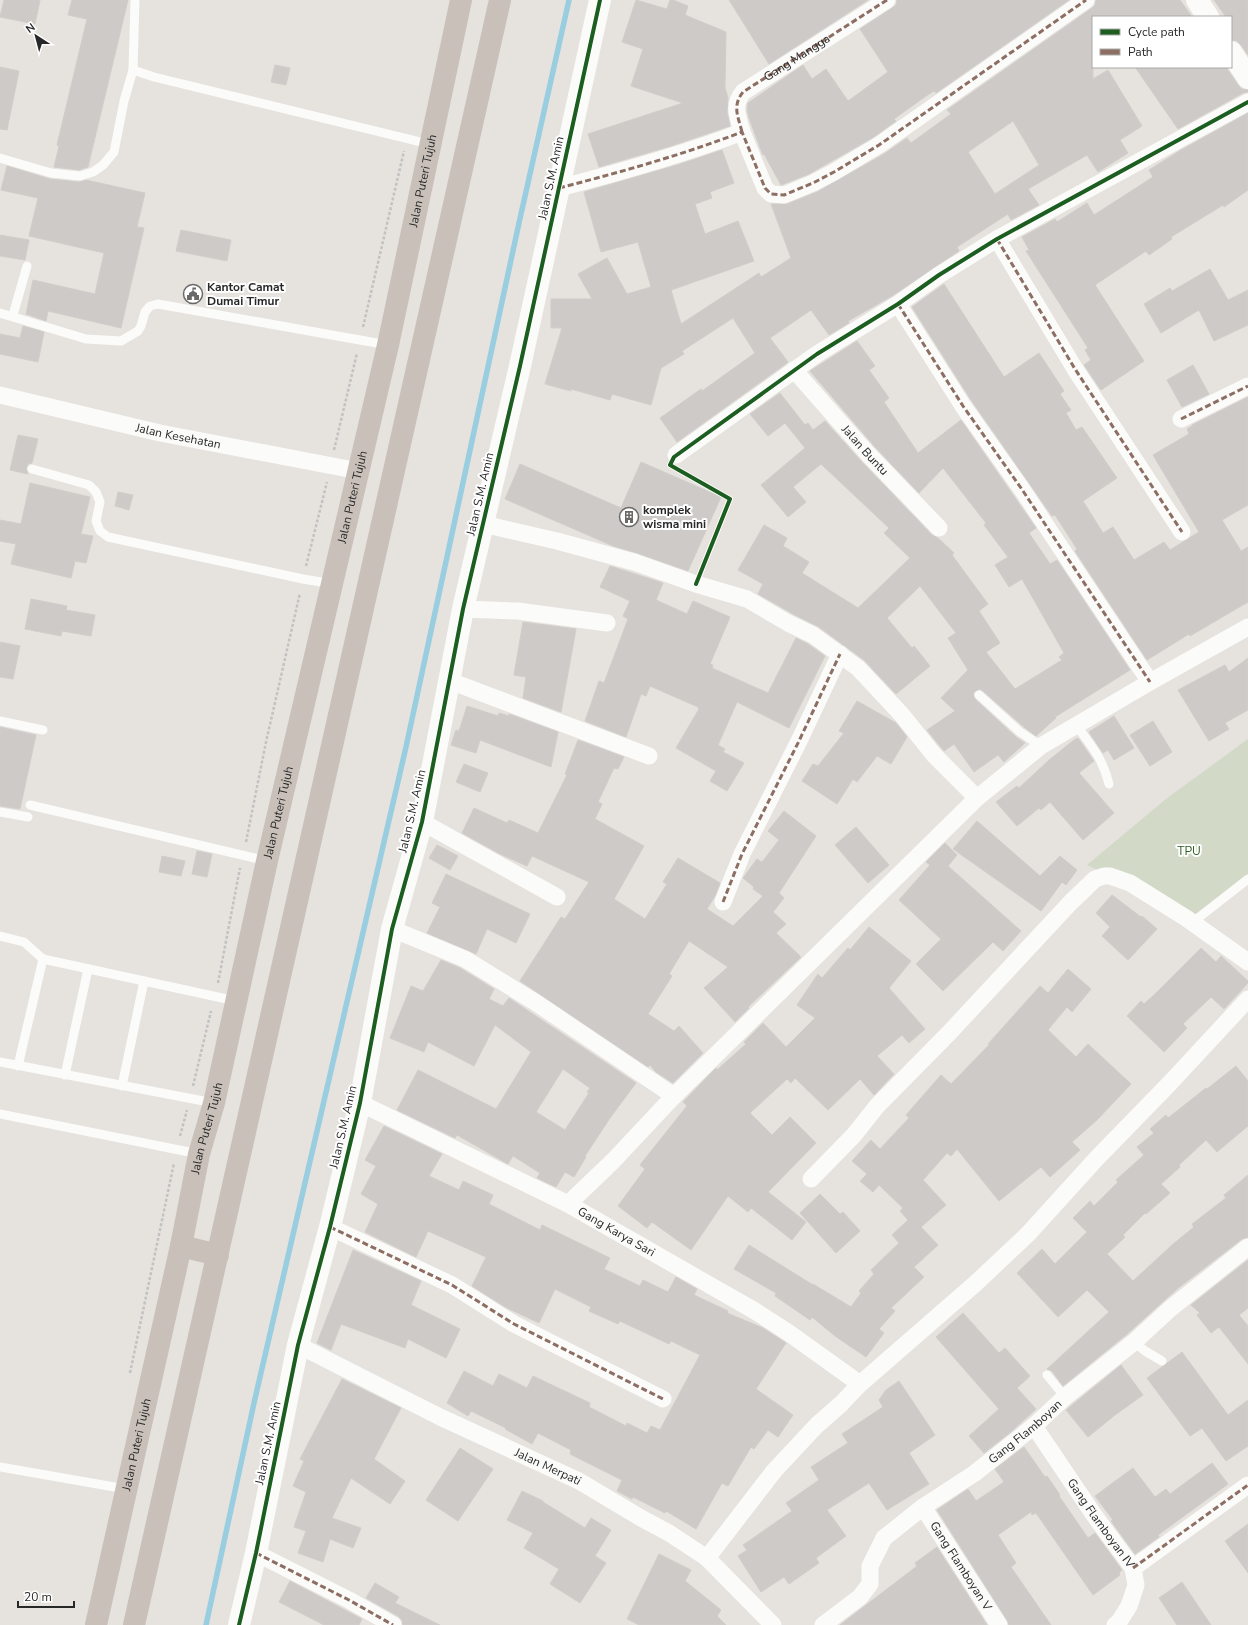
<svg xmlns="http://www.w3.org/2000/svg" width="1248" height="1625" viewBox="0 0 1248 1625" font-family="'Nunito Sans',sans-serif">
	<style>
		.cemetery { fill: #d2d9c7 }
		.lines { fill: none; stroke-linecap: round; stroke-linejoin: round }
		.stream { stroke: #98cee0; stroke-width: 5.5 }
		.building { fill: #cdcac7; stroke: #d1ceca; fill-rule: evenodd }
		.path { stroke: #c3c2c2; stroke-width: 2.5; stroke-dasharray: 3 2; stroke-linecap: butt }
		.lane { stroke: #fbfbfa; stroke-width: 9 }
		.street { stroke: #fbfbfa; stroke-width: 17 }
		.secondary { stroke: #fbfbfa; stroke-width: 22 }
		.highway { stroke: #c9c1b9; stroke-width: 22 }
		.quiet { stroke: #8d6e63; stroke-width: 3; stroke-dasharray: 6 3; stroke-linecap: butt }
		.cycleway-casing { stroke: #fff; stroke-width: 6 }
		.cycleway { stroke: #1b5e20; stroke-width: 4 }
		.labels { text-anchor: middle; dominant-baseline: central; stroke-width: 4; stroke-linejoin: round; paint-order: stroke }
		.street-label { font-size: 12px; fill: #282828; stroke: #fff }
		.poi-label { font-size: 12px; font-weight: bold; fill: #282828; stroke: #fff; text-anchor: start }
		.park-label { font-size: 12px; fill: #2d5c20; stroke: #fff }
	</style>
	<rect width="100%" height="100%" fill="#e6e2de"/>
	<!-- cemetery -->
	<polygon class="cemetery" points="1248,739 1248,875 1186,921 1125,883 1087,865 1166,799"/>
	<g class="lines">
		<!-- stream -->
		<polyline class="stream" points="206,1625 254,1403 406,747 519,223 569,0"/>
	</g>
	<!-- building -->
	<g class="building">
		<polygon points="4,0 40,0 35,24 0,17"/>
		<polygon points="72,0 128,0 88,167 79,170 54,167 59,146 57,145 87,19 68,15"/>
		<polygon points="636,0 667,9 670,0 673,0 688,6 685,15 726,32 725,88 728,98 727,112 730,126 671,146 599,167 588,134 683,103 631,86 643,49 622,42"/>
		<polygon points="729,0 868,0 769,64"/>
		<polygon points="897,0 1069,0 936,93 934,91 926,96 894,119 896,121 874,137 809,174 781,185 764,154 763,155 762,153 749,118 747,110 748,103 803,65 812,79 826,69 848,101 888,72 860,29 892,8 896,5"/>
		<path d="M1096 0H1180L1192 17H1093V79L1108 70 1142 126 1120 140 1128 153 1098 172 1087 155 1028 189 1039 205 1011 220 1008 214 957 247 959 251 892 296 848 321 849 323 829 335 811 310 770 338 788 362 787 363 677 442 660 418 701 389 702 391 755 353 733 318 682 351 684 354 661 368 651 405 612 394 610 400 571 389V391L545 384 562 328H551V299H592L578 274 607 258 627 294 651 287 638 242 601 252 584 192 677 165 722 150 734 183 710 192 712 198 695 204 705 234 738 221 754 261 671 290 681 324 759 273 761 277 791 258 771 204H787L817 192 884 154 907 138 911 143 951 114 947 110 1092 8 1095 5ZM1013 121 1039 165 995 194 968 152Z"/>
		<polygon points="1214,0 1248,0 1248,55 1241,45 1237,41 1231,40 1231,17 1226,17"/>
		<polygon points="275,65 290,68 286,85 271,82"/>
		<polygon points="0,67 19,71 7,130 0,129"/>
		<polygon points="1135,67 1226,67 1238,85 1242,89 1248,90 1248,92 1243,93 1178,129"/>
		<polygon points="1248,113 1248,190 1224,207 1223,205 1171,237 1172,239 1149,255 1146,251 1095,285 1144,361 1101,390 1084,365 1091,360 1085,350 1088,348 1026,251 1029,250 1022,237 1055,219 1057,222 1087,203 1094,215 1153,177 1149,170 1181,150"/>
		<polygon points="7,166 50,179 79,182 86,180 145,193 137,227 144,228 121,328 48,311 46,321 26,314 33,280 95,294 104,253 29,236 38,198 1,190"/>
		<polygon points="181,230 231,240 227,261 176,251"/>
		<polygon points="0,235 29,240 25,260 0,256"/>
		<polygon points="1210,269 1228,300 1248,290 1248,325 1214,341 1199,310 1161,333 1144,304 1170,288 1172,291"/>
		<polygon points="944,284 1004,377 1039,353 1064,391 1060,394 1071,410 1066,413 1076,430 1082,427 1117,478 1083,501 1103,533 1113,527 1134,560 1164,542 1170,550 1199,532 1153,455 1189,434 1187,429 1192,426 1192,425 1248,397 1248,505 1222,520 1241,551 1248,547 1248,602 1190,636 1189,634 1147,660 1075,551 1077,549 1055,515 1052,516 971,400 912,307"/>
		<polygon points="23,326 44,332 38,362 0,354 0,334 20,338"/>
		<polygon points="857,341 875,366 869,370 889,398 884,402 918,453 961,420 1036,528 1029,533 1050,564 1057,560 1130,670 1055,717 1056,718 1036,736 1024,727 983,691 980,689 975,691 973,694 975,699 1016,737 1025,743 1004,762 998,755 974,772 954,744 944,751 927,730 955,711 941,698 968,670 948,638 956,633 920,586 887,618 912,648 914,646 930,666 896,694 864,660 819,627 793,614 758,594 763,584 738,570 764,525 787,538 783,546 809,562 802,573 858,608 910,558 884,533 889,528 821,464 793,487 806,502 788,517 761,485 805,448 785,423 768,436 750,414 780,393 805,425 808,423 813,430 825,421 861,461 932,535 938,538 954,553 952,555 988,604 979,611 1000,643 986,652 1015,689 1062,660 1059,657 1064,653 1022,579 1009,587 995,565 1008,557 984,525 986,523 943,468 919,493 875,447 810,371"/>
		<polygon points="1193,365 1209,394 1182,407 1167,380"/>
		<polygon points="18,435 38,439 32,463 28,464 26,468 28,474 10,470"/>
		<polygon points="641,462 721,497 688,571 637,553 613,546 505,499 520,464 621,508"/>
		<polygon points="30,483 90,497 81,534 93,536 86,563 75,561 71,578 11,564 16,544 0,541 0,520 21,524"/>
		<polygon points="118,492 133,495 129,510 115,506"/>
		<polygon points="610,566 663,583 656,600 687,614 693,601 730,617 710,664 713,665 712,668 768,693 796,638 808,644 825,656 789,728 737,702 718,745 725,749 723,752 744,763 727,791 710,781 716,771 676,748 699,709 698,707 650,686 646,696 641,694 626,737 585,721 599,681 604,683 628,619 623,616 630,601 600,587"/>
		<polygon points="31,599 67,606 66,610 95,615 91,636 62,631 61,636 25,629"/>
		<polygon points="523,622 576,629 561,712 523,698 526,677 514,675"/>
		<polygon points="0,642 20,646 13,679 0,677"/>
		<polygon points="1248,658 1248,710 1225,723 1229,729 1209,741 1178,690 1225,665 1229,672"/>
		<polygon points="857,701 896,723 907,737 891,764 877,756 857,782 853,779 837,804 802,781 813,764 818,766 844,733 839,731"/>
		<polygon points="467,706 498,716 499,713 509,716 509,714 558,732 551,767 480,740 476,753 451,745 456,730 459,731"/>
		<polygon points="1114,716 1134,748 1114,760 1108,750 1103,753 1089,732"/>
		<polygon points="1153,721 1172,752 1150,766 1130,735"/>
		<polygon points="0,727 36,735 20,809 0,806"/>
		<polygon points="1078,738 1094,761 1079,773 1114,813 1083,840 1050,802 1041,810 1039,808 1017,826 996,802 1017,786 1019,788 1049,760 1074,740"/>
		<polygon points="578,740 624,757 618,769 614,768 598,802 602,804 595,819 644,846 614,899 645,919 667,884 663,882 678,858 720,883 715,896 707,909 733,926 763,896 753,889 754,887 743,878 757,859 762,862 779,840 768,831 784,811 816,836 779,893 784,898 773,912 786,924 776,933 801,957 748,1007 749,1008 735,1022 704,988 728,967 689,941 669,974 672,976 648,1014 674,1031 679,1026 703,1053 673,1083 656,1072 650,1065 648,1067 520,981 561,917 565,919 589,882 532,856 527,866 500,854 462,833 474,808 507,823 509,820 538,833 567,775 565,774"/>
		<polygon points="464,764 488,773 480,792 456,782"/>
		<polygon points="977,821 1040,876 1060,856 1077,870 1066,885 1062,882 1041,911 953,849"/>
		<polygon points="856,827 889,865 868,883 835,845"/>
		<polygon points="945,843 957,855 948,866 1021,931 1003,951 993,942 943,991 916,964 941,939 899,900 930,865 926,862"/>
		<polygon points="437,845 458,856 450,870 429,858"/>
		<polygon points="197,851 212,854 207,877 192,874"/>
		<polygon points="162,856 185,861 181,876 159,872"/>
		<polygon points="446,874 530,914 516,943 487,929 476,954 427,933 440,907 432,903"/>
		<polygon points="1112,895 1141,917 1142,916 1157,929 1128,960 1102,936 1110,927 1096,913"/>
		<polygon points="869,927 911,961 889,988 925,1029 909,1043 902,1035 877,1056 894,1074 874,1095 860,1079 828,1110 795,1078 791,1083 787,1079 750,1113 772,1135 790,1117 816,1143 768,1192 806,1222 792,1240 751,1208 748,1212 728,1196 691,1250 652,1222 647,1228 618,1206 645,1169 640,1165 687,1106 683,1102 716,1068 717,1070 746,1044 744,1042 763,1023 786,1047 815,1018 797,1005 818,974 822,978 848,948 850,950"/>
		<polygon points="1201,948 1216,962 1221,956 1248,981 1248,983 1224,1009 1211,997 1183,1024 1187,1028 1164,1052 1127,1016 1141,1001 1144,1004 1154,995"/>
		<path d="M441 960 460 968 494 989 489 999 503 1006 509 998 636 1083 610 1118 585 1156 586 1157 574 1177 565 1172 556 1187 537 1178 540 1173 513 1156 508 1164 457 1135 455 1138 397 1110 418 1070 496 1109 531 1052 495 1025 474 1066 428 1042 424 1052 390 1038 411 986 423 991ZM563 1069 590 1088 587 1092 589 1093 565 1130 536 1112Z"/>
		<polygon points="1068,969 1091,989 1072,1012 1067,1007 1048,1030 1076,1057 1088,1044 1131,1084 1097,1120 1072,1142 1080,1150 1050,1177 1041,1167 999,1201 957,1149 951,1156 947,1153 923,1180 946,1205 921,1227 938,1245 914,1267 924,1277 891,1308 895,1311 879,1329 884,1333 866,1357 835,1336 812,1317 810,1320 775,1296 776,1293 734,1269 749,1245 813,1285 813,1284 851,1307 861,1293 859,1291 874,1274 871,1270 899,1243 892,1235 908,1220 900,1211 903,1208 879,1185 873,1192 860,1181 867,1174 852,1161 871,1140 880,1149 909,1118 906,1115 941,1075 951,1084 989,1045 988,1044 1040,986 1048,993"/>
		<polygon points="1236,1066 1248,1081 1248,1126 1217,1152 1206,1140 1179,1165 1180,1167 1161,1184 1170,1193 1146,1214 1145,1213 1123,1235 1125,1237 1107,1254 1133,1281 1172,1245 1194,1227 1192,1224 1226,1198 1224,1195 1248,1175 1248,1237 1242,1239 1177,1289 1127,1334 1063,1386 1052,1371 1047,1369 1109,1312 1087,1290 1058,1317 1017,1273 1042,1249 1055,1264 1087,1232 1073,1218 1090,1201 1094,1206 1118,1182 1116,1180 1144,1155 1137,1147 1154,1133 1150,1129 1166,1115 1168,1118 1206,1088 1207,1089"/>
		<polygon points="384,1126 442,1154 429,1176 459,1190 463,1181 493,1195 489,1204 540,1230 542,1225 610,1258 604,1269 640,1286 643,1280 668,1292 676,1277 697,1289 694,1295 728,1311 727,1313 763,1328 786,1343 756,1389 793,1415 778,1437 768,1430 754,1449 751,1447 728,1486 722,1483 696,1529 666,1511 665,1513 633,1497 632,1499 617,1491 622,1480 570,1454 571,1450 538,1433 532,1444 505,1429 506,1428 471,1411 468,1416 447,1403 464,1371 493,1386 499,1374 527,1388 533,1376 590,1403 589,1407 626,1426 627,1423 647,1433 651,1426 660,1430 700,1355 671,1341 669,1344 620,1321 618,1324 589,1311 591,1307 555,1289 539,1323 505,1307 472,1286 486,1257 428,1231 416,1257 365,1232 378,1204 361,1194 376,1166 365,1160"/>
		<polygon points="820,1194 840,1214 843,1212 860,1231 836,1253 800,1213"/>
		<polygon points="353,1250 421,1281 411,1305 460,1329 446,1358 408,1339 405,1348 341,1324 331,1350 317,1343"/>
		<polygon points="1248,1260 1248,1308 1239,1315 1248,1326 1248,1364 1219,1327 1211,1333 1197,1315 1200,1313 1191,1305"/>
		<polygon points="963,1313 999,1353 1005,1348 1030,1376 1017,1388 1036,1409 1012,1431 984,1453 969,1436 999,1409 936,1337"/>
		<polygon points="1182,1352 1228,1415 1248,1400 1248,1446 1226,1461 1202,1428 1190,1436 1147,1378"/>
		<polygon points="1121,1365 1143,1395 1115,1415 1088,1437 1066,1410"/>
		<polygon points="342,1379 401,1408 374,1459 405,1481 390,1504 351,1478 332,1518 361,1528 353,1548 330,1539 323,1562 298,1553 306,1531 294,1527 306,1492 293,1486 304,1461 300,1459"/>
		<polygon points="899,1381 935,1435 909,1453 929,1484 887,1510 869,1483 827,1510 846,1536 816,1558 819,1563 789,1584 784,1577 761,1592 738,1556 747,1550 743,1545 792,1511 786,1503 819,1480 811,1467 848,1443 842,1434 883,1407 879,1400 886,1390"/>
		<polygon points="1024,1447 1045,1477 1047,1476 1060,1495 1059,1496 1088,1538 1095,1533 1122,1570 1119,1573 1120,1575 1093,1595 1036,1513 1032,1515 1031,1512 998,1535 1016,1563 1011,1567 1051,1625 1009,1625 1007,1620 937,1510 968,1489 976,1501 1004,1482 995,1469"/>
		<polygon points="460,1448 493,1469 458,1521 426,1500"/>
		<polygon points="1212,1463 1228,1484 1158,1535 1159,1537 1135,1554 1111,1521 1113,1520 1095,1496 1133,1468 1155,1497 1166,1489 1170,1494"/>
		<polygon points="522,1491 543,1501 543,1502 585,1528 591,1518 611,1530 595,1556 606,1563 580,1603 550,1584 559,1569 524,1548 533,1533 507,1520"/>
		<polygon points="1248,1524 1248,1573 1225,1541"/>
		<polygon points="937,1547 987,1625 840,1625 917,1566 915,1563"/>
		<polygon points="659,1554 691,1570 685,1581 721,1610 717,1616 726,1625 639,1625 627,1619"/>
		<polygon points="290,1581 362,1619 359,1625 324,1625 279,1602"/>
		<polygon points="1182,1582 1211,1625 1177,1625 1159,1598"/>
		<polygon points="375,1583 399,1597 395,1603 440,1625 403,1625 402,1620 398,1616 366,1598"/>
	</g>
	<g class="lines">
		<!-- path -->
		<g class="path">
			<polyline points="363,327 404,151"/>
			<polyline points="334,450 357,353"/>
			<polyline points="306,566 327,482"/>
			<polyline points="246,842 266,742 300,593"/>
			<polyline points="218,983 240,868"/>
			<polyline points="193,1086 211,1011"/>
			<polyline points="180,1136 187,1110"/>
			<polyline points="130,1373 174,1163"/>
		</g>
		<!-- lane -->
		<g class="lane">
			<polyline points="133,70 135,0"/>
			<polyline points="0,158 51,173 80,176 93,172 103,165 114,152 124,101 133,70 154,77 429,144"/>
			<polyline points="0,313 86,339 121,341 138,331 141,326 145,312 150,306 158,304 388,345"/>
			<polyline points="13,315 27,266"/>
			<polyline points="32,469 89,485 96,492 100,502 96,521 100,531 108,537 303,579 333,584"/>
			<polyline points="979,695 1020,732 1041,746"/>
			<polyline points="0,721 43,730"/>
			<path d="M1076 725C1091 745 1103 759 1109 784"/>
			<polyline points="30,805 267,861"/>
			<polyline points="0,812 28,817"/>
			<polyline points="1193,922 1248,879"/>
			<polyline points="0,936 24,942 43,959"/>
			<polyline points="0,1062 214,1103"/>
			<polyline points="18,1066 43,959 236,1001"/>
			<polyline points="65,1075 88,969"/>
			<polyline points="122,1086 144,981"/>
			<polyline points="0,1114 199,1154"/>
			<polyline points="1134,1342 1145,1351 1162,1361"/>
			<polyline points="1047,1375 1065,1397"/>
			<polyline points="0,1467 126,1489"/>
		</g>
		<!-- street -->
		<g class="street">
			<path d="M742 132C738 116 732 106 743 92L887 0"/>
			<path d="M559 188C621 172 682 155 742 132L765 188 771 194 784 195 813 183 834 172 879 145 1086 0"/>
			<polyline points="997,239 1075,369 1182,532"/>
			<polyline points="898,304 963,406 1021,488 1150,682"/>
			<path id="s1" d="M794 370 868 454 939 528"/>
			<path id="s2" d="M0 395 160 433 359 471"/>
			<polyline points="1181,419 1248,386"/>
			<polyline points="676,455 817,354 898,304 939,275 997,239 1248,102"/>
			<polyline points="483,524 557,541 634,562 696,584 747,599 788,623 813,635 858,668 902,715 934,755 977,798"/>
			<polyline points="463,609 518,611 607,623"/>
			<polyline points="450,681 649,756"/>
			<polyline points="422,822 557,897"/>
			<polyline points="723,902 742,854 799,741 840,654"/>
			<polyline points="392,929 465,959 535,1002 674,1096"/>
			<path id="s3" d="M360 1103 568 1204 755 1311 789 1333 860 1384"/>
			<polyline points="811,1179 854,1135 877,1106 949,1033 1071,902 1095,879 1104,876 1110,876 1130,883 1186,918 1248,962"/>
			<polyline points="568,1204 613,1161 674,1096 977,798 1041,746 1150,682 1248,627"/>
			<polyline points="330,1227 452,1285 514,1324 663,1399"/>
			<path id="s4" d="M298 1345 440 1417 579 1481 641 1518 669 1533 707 1558 773 1625"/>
			<path id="s5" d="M1034 1426 1094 1515 1133 1568 1136 1585 1129 1606 1119 1622 1115 1625"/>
			<path id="s6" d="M923 1507 999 1625"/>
			<polyline points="256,1553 349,1600 393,1625"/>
			<polyline points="707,1558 774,1471 817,1425 841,1404 860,1384 976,1283 1028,1234 1097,1158 1170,1083 1248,999"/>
			<polyline points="1133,1568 1248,1485"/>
			<path id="s7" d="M823 1625 860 1597 870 1584V1566L884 1538 923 1507 975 1473 1034 1426 1065 1397 1134 1342 1171 1308 1248 1247"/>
		</g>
		<!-- secondary -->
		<g class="secondary">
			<polyline points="1197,0 1208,17"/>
			<polyline points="1231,52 1248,78"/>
			<polyline points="239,1625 256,1553 298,1345 330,1227 360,1103 392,929 422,822 463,609 520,366 600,0"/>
		</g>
		<!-- highway -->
		<g class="highway">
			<polyline points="181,1246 218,1255"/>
			<path id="s8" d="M96 1625 181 1246 199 1154 214 1103 267 861 388 345 461 0"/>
			<polyline points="134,1625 500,0"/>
		</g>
		<!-- quiet -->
		<g class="quiet">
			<path id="s9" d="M742 132C738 116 732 106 743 92L887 0"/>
			<path d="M559 188C621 172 682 155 742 132L765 188 771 194 784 195 813 183 834 172 879 145 1086 0"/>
			<polyline points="997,239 1075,369 1182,532"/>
			<polyline points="898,304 963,406 1021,488 1150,682"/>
			<polyline points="1181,419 1248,386"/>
			<polyline points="723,902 742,854 799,741 840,654"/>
			<polyline points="330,1227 452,1285 514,1324 663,1399"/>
			<polyline points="256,1553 349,1600 393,1625"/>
			<polyline points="1133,1568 1248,1485"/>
		</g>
		<defs>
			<g id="cycleway">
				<polyline points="696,584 730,499 670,465 674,457 817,354 898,304 939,275 997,239 1248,102"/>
				<polyline points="239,1625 256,1553 298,1345 330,1227 360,1103 392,929 422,822 463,609 520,366 600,0"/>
			</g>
		</defs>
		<!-- cycleway casing -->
		<use href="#cycleway" class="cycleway-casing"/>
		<!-- cycleway -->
		<use href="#cycleway" class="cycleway"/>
	</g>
	<!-- icons -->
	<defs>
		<symbol id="civic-ring" viewBox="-11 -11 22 22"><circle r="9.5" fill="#fff" stroke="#6a6968" stroke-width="1.5"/><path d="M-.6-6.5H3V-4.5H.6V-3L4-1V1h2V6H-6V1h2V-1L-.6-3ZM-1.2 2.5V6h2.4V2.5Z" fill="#6a6968"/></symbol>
		<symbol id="building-ring" viewBox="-11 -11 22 22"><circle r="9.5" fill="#fff" stroke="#6a6968" stroke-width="1.5"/><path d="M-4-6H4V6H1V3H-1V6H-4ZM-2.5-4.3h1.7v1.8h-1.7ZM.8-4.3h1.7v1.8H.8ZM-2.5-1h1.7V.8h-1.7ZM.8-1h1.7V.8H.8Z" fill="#6a6968"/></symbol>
	</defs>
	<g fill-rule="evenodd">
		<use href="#civic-ring" x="182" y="283" width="22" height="22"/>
		<use href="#building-ring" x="618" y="506" width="22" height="22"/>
	</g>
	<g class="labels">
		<!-- street labels -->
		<g class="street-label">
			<text stroke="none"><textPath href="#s9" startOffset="106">Gang Mangga</textPath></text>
			<text transform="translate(551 178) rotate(-78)">Jalan S.M. Amin</text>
			<text stroke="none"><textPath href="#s8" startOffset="1481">Jalan Puteri Tujuh</textPath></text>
			<text stroke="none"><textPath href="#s2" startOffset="183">Jalan Kesehatan</textPath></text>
			<text stroke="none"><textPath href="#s1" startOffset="107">Jalan Buntu</textPath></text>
			<text transform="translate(480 494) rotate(-77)">Jalan S.M. Amin</text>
			<text stroke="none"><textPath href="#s8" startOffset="1157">Jalan Puteri Tujuh</textPath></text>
			<text transform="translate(412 811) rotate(-77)">Jalan S.M. Amin</text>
			<text stroke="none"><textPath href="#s8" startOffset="833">Jalan Puteri Tujuh</textPath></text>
			<text transform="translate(343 1127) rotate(-77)">Jalan S.M. Amin</text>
			<text stroke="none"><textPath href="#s8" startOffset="509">Jalan Puteri Tujuh</textPath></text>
			<text stroke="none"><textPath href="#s3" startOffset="287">Gang Karya Sari</textPath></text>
			<text stroke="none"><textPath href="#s7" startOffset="289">Gang Flamboyan</textPath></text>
			<text transform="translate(268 1443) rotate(-78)">Jalan S.M. Amin</text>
			<text stroke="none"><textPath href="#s8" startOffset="185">Jalan Puteri Tujuh</textPath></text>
			<text stroke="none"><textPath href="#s4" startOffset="278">Jalan Merpati</textPath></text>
			<text stroke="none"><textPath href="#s5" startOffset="118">Gang Flamboyan IV</textPath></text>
			<text stroke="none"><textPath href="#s6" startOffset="70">Gang Flamboyan V</textPath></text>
		</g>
		<!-- poi labels -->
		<g class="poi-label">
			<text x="207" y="287">Kantor Camat<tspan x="207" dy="14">Dumai Timur</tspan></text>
			<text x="643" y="510">komplek<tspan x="643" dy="14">wisma mini</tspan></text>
		</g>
		<!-- park labels -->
		<g class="park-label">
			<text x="1189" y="851">TPU</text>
		</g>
	</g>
	<!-- legend -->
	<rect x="1092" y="16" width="140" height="52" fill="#ffffff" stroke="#a9a9a9"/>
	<rect x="1100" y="29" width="20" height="6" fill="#1b5e20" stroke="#a9a9a9"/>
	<text x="1128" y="36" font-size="12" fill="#282828">Cycle path</text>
	<rect x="1100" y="49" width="20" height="6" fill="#8d6e63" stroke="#a9a9a9"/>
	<text x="1128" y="56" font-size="12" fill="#282828">Path</text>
	<!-- north arrow -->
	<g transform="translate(36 36) rotate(324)" stroke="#ffffff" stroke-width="3" paint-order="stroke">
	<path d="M0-3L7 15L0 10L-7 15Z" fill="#282828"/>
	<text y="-6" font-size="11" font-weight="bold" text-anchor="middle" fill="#282828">N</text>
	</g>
	<!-- scale -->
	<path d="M18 1601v6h56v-6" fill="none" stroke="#282828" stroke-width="2"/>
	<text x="24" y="1601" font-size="12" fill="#282828" stroke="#ffffff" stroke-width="3" paint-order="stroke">20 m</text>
</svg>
